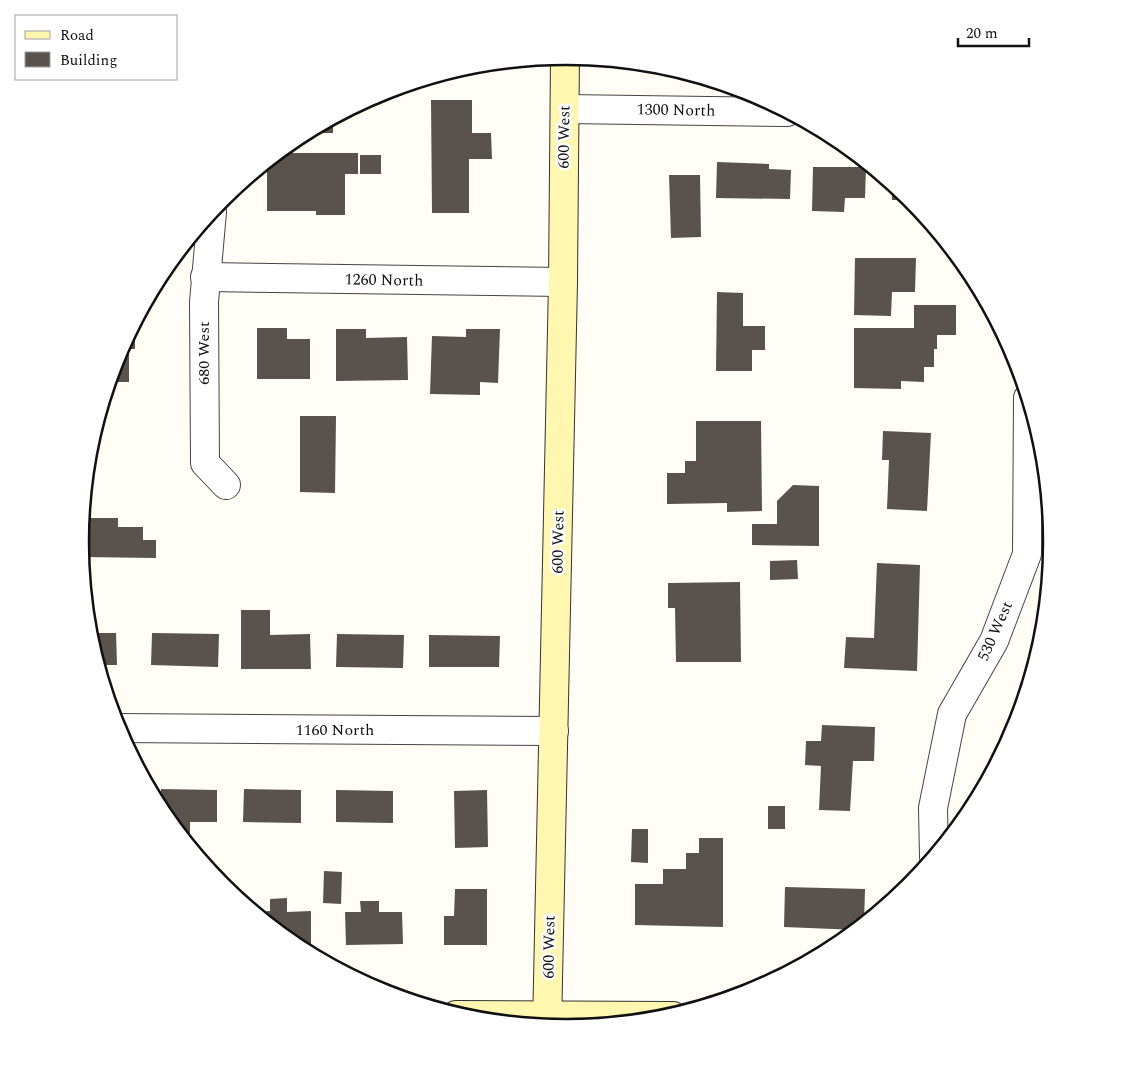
<svg xmlns="http://www.w3.org/2000/svg" width="1133" height="1085" viewBox="0 0 1133 1085" font-family="Spectral,serif">
	<style>
		.building { fill: #5a524d }
		.lines { fill: none; stroke-linecap: round; stroke-linejoin: round }
		.street-casing { stroke: #444; stroke-width: 30 }
		.secondary-casing { stroke: #333; stroke-width: 30 }
		.street { stroke: #fff; stroke-width: 28 }
		.secondary { stroke: #fff6b0; stroke-width: 28 }
		.labels { text-anchor: middle; dominant-baseline: central; stroke-width: 5; stroke-linejoin: round; paint-order: stroke }
		.street-label { font-size: 16px; fill: #111; stroke: #fff }
		.rim { fill: none; stroke: #111; stroke-width: 2.5 }
	</style>
	<rect width="100%" height="100%" fill="#fffdf5"/>
	<!-- building -->
	<g class="building">
		<polygon points="431,100 472,100 472,133 491,133 492,159 469,159 469,213 432,213"/>
		<polygon points="333,119 333,133 307,133"/>
		<polygon points="278,153 358,153 358,174 345,174 345,215 316,215 316,211 267,211 267,162"/>
		<rect x="360" y="155" width="21" height="19"/>
		<polygon points="717,162 769,164 769,169 791,170 790,199 716,198"/>
		<polygon points="813,167 866,167 865,198 845,198 844,212 812,211"/>
		<polygon points="669,175 700,175 701,237 671,238"/>
		<polygon points="892,184 911,199 912,200 892,200"/>
		<polygon points="855,258 916,258 915,292 892,292 891,316 854,315"/>
		<polygon points="717,292 743,293 743,326 765,326 765,350 752,350 752,371 716,371"/>
		<polygon points="914,305 956,305 956,335 937,335 937,349 934,349 934,367 924,367 924,382 901,381 901,389 854,388 854,328 914,328"/>
		<polygon points="135,323 135,349 129,349 129,382 110,382 117,356"/>
		<polygon points="257,328 287,328 287,339 310,339 310,379 257,379"/>
		<polygon points="336,329 366,329 366,338 407,337 408,380 336,381"/>
		<polygon points="466,329 500,329 498,383 480,382 480,395 430,394 432,336 466,337"/>
		<polygon points="300,416 336,416 335,493 300,492"/>
		<polygon points="696,421 761,421 762,511 727,512 727,503 667,504 667,473 685,473 685,461 696,461"/>
		<polygon points="883,431 931,433 927,511 887,509 889,460 882,460"/>
		<polygon points="793,485 819,486 819,546 752,545 752,524 777,524 777,501"/>
		<polygon points="83,518 118,518 118,527 143,527 143,540 156,540 156,558 83,557"/>
		<polygon points="797,560 798,579 770,580 770,561"/>
		<polygon points="877,563 920,565 917,671 844,668 846,637 874,638"/>
		<polygon points="740,582 741,662 676,662 675,608 668,608 668,583"/>
		<polygon points="241,610 270,610 270,635 310,634 311,669 241,669"/>
		<polygon points="89,633 116,633 117,665 98,665"/>
		<polygon points="152,633 219,634 218,667 151,665"/>
		<polygon points="337,634 404,635 403,668 336,667"/>
		<polygon points="429,635 500,636 499,667 429,667"/>
		<polygon points="822,725 875,727 874,761 853,761 850,811 819,810 821,766 805,765 806,741 821,741"/>
		<polygon points="161,789 217,790 217,822 190,822 190,833 178,832 175,828 175,822 170,822 161,810"/>
		<polygon points="244,789 301,790 301,823 243,822"/>
		<polygon points="336,790 393,791 393,823 336,822"/>
		<polygon points="487,790 488,847 455,848 454,791"/>
		<rect x="768" y="806" width="17" height="23"/>
		<polygon points="632,829 648,829 648,863 631,862"/>
		<polygon points="699,838 723,838 723,927 635,925 635,884 663,884 663,869 686,869 686,853 699,853"/>
		<polygon points="324,871 342,872 341,904 323,903"/>
		<polygon points="785,887 865,889 864,924 858,930 784,927"/>
		<polygon points="455,889 487,889 487,945 444,945 444,916 454,916"/>
		<polygon points="287,898 287,912 311,911 311,944 293,944 254,912 270,911 270,899"/>
		<polygon points="360,901 379,901 379,912 402,912 403,944 346,945 345,912 361,912"/>
	</g>
	<g class="lines">
		<defs>
			<g id="street">
				<polyline points="565,109 787,112"/>
				<polyline points="212,212 204,302 205,463 226,485"/>
				<polyline points="205,277 563,282"/>
				<polyline points="117,728 554,731"/>
				<polyline points="934,857 933,808 952,714 994,641 1027,554 1028,398"/>
			</g>
			<g id="secondary">
				<polyline points="456,1015 673,1016"/>
				<polyline points="547,1027 563,282 565,56"/>
			</g>
		</defs>
		<!-- street casing -->
		<use href="#street" class="street-casing"/>
		<!-- secondary casing -->
		<use href="#secondary" class="secondary-casing"/>
		<!-- street -->
		<use href="#street" class="street"/>
		<!-- secondary -->
		<use href="#secondary" class="secondary"/>
	</g>
	<g class="labels">
		<!-- street labels -->
		<g class="street-label">
			<text transform="translate(676 110) rotate(1)">1300 North</text>
			<text transform="translate(564 137) rotate(-89)">600 West</text>
			<text transform="translate(384 280) rotate(1)">1260 North</text>
			<text transform="translate(204 353) rotate(-90)">680 West</text>
			<text transform="translate(558 542) rotate(-89)">600 West</text>
			<text transform="translate(995 631) rotate(-66)">530 West</text>
			<text x="335" y="730">1160 North</text>
			<text transform="translate(549 947) rotate(-89)">600 West</text>
		</g>
	</g>
	<!-- crop -->
	<path d="M0 0H1133V1085H0ZM89 542a477 477 0 1 1 954 0a477 477 0 1 1-954 0Z" fill="#fff" fill-rule="evenodd"/>
	<path class="rim" d="M89 542a477 477 0 1 1 954 0a477 477 0 1 1-954 0Z"/>
	<!-- legend -->
	<rect x="15" y="15" width="162" height="65" fill="#ffffff" stroke="#a0a0a0"/>
	<rect x="25" y="31" width="25" height="8" fill="#fff6b0" stroke="#a0a0a0"/>
	<text x="60" y="40" font-size="15" fill="#111111">Road</text>
	<rect x="25" y="52" width="25" height="15" fill="#5a524d" stroke="#a0a0a0"/>
	<text x="60" y="65" font-size="15" fill="#111111">Building</text>
	<!-- scale -->
	<path d="M958 38v8h71v-8" fill="none" stroke="#111111" stroke-width="2.5"/>
	<text x="966" y="38" font-size="15" fill="#111111" stroke="#ffffff" stroke-width="4" paint-order="stroke">20 m</text>
</svg>
